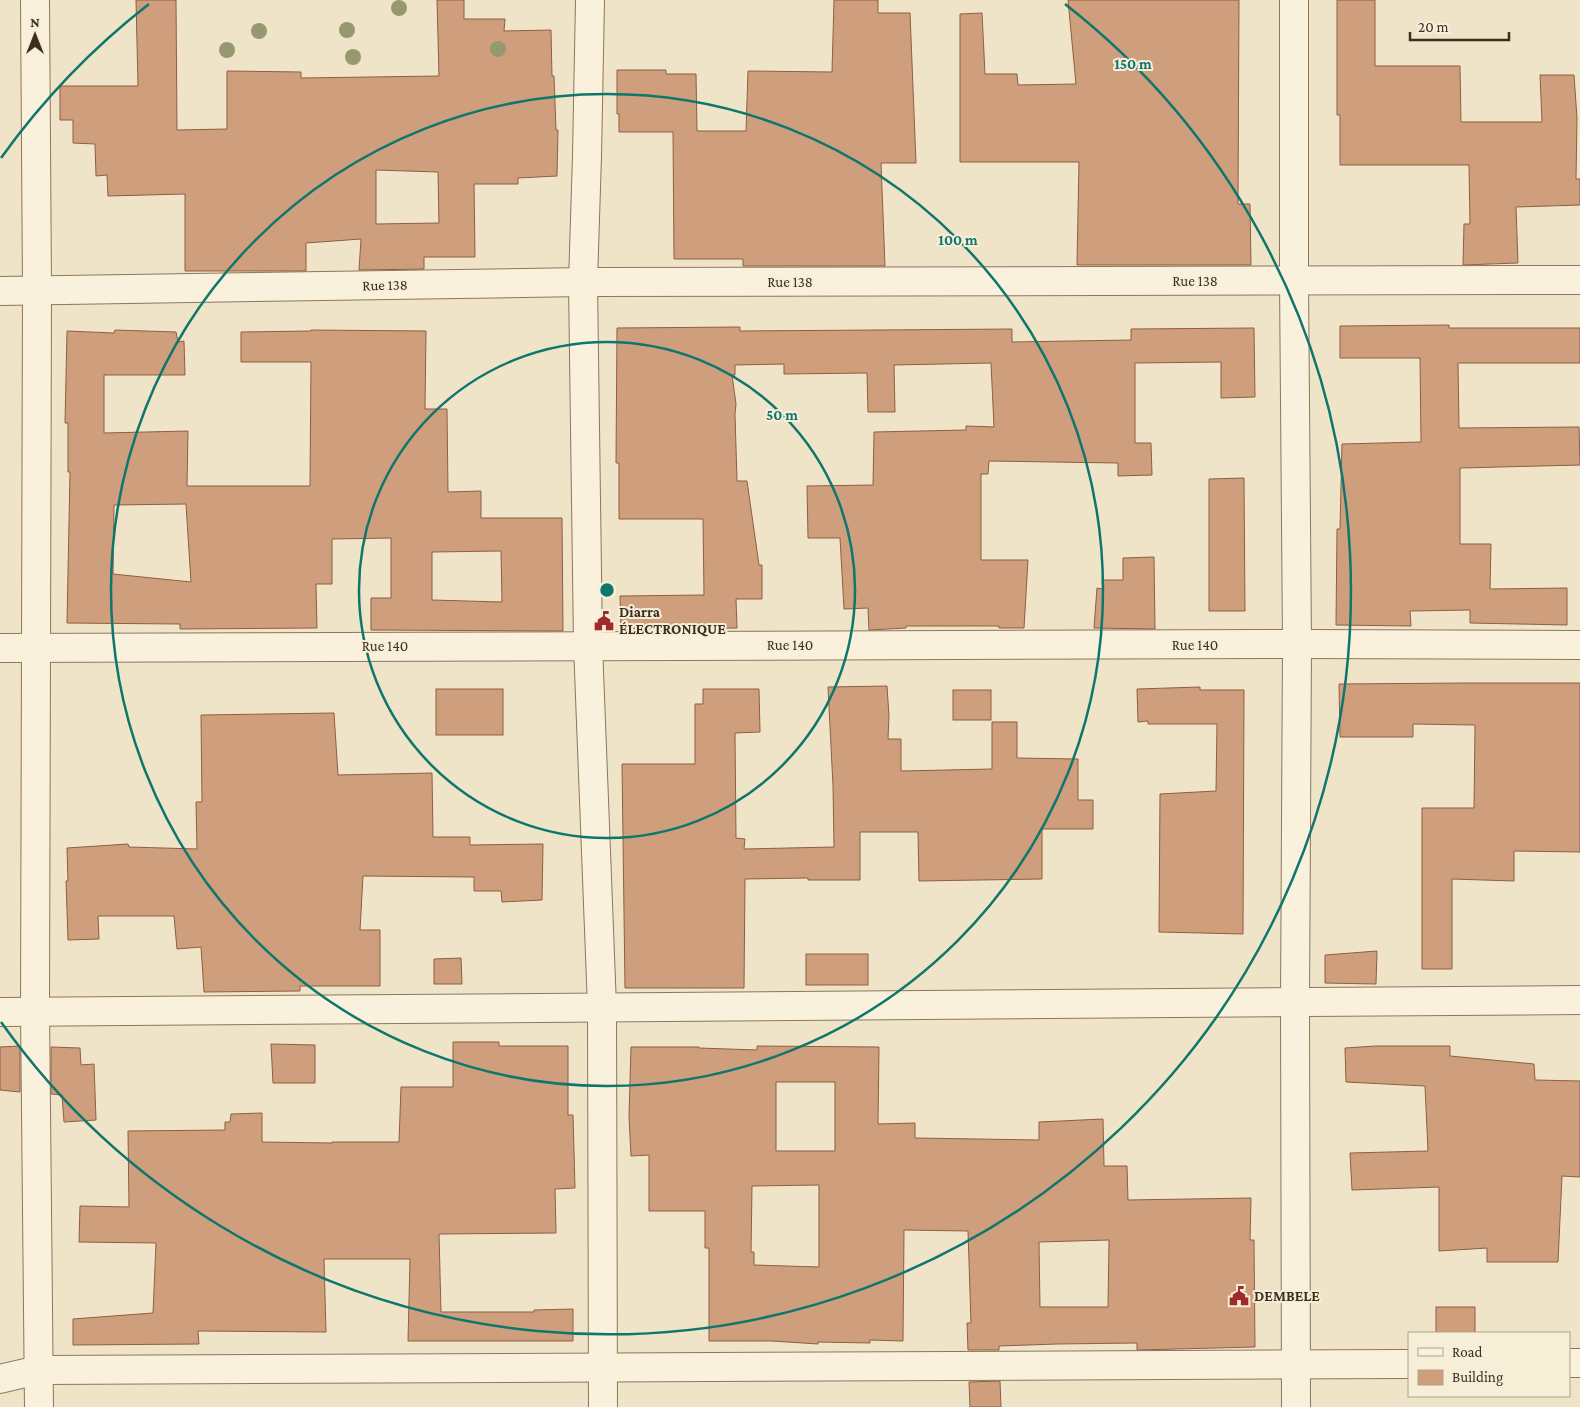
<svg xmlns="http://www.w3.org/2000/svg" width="1580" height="1407" viewBox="0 0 1580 1407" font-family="'Crimson Pro',serif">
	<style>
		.building { fill: #cf9f7d; stroke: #8d5f41; fill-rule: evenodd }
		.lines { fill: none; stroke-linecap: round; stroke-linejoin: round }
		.minor-casing { stroke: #8d765c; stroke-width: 30 }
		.minor { stroke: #faf1dc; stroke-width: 28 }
		.tree { fill: #96986f }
		.ring { fill: none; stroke: #0f766e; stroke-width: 2.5 }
		.labels { text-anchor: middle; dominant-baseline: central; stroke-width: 4; stroke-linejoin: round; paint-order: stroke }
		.street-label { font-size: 15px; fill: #3d2e20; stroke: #f7eed8 }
		.poi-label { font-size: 15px; font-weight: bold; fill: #3d2e20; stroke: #f7eed8; text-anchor: start }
		.centre { fill: #0f766e; stroke: #f7eed8; stroke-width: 2.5 }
		.ring-label { font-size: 15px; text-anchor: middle; font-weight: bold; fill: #0f766e; stroke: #f7eed8; stroke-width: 4; stroke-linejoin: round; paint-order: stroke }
	</style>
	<rect width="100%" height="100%" fill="#f0e4c8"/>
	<!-- building -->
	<g class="building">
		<path d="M136 0H176L177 130 227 129V71L301 72V78L439 76 437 0H464V19H505L504 31 551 30 552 76H554L556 130H558L557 176 518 178V184H474L475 257H424V269L359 270 361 239 306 243V271H185V194L108 196 107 175 96 176 95 144 73 143V120H60V86H138ZM376 170 438 172 439 223 376 224Z"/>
		<polygon points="834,0 878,0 878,13 910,13 916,163 881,163 885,266 743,266 743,259 674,259 673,132 619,132 619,114 617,114 617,70 666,70 666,74 696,74 697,131 746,131 748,71 832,72"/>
		<polygon points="1068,0 1239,0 1238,204 1250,204 1251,265 1077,265 1079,162 960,162 960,14 982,13 985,74 1017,74 1018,85 1076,84"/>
		<polygon points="1337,0 1375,0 1375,66 1460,66 1461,122 1542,122 1540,75 1574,75 1577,118 1576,179 1580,179 1580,205 1516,207 1518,263 1463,265 1464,224 1470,224 1469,165 1340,165 1340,115 1337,115"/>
		<polygon points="1449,325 1449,328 1580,328 1580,363 1458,363 1459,428 1579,427 1580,465 1460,468 1460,544 1491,544 1490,589 1567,588 1567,625 1470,623 1470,610 1410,611 1411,626 1336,625 1337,529 1340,529 1342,444 1421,442 1420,358 1340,358 1340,326"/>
		<polygon points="740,327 740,331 1012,329 1012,342 1131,340 1131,329 1254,328 1255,397 1221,398 1221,362 1135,363 1135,443 1151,443 1152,475 1118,476 1118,463 989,461 988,474 981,474 981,560 1028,560 1024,628 999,628 999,626 906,626 906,628 869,630 868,608 844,609 840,538 808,538 807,486 873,485 874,432 966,430 966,426 994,427 991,363 894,365 895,412 868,412 867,373 784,374 784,364 735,365 735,375 732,375 736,404 735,414 737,481 747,481 759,565 762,565 762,599 736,599 737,628 621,629 620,596 704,595 703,519 619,519 619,463 616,463 617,328"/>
		<path d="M115 330 176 332 178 342 184 341 185 375H104V433L188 431 187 486H310L311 362H241V332L311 331V330L426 331 425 409H447L448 492 481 491V518H562L563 631 371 630V598H391V538L332 539V584H316L317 628 180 629V624L67 623 70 472H68V423H65L67 331 114 333ZM186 504 191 582 113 574 114 505ZM501 551 502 602 432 600V552Z"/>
		<polygon points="1244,478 1245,611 1209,611 1209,479"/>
		<polygon points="1154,557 1155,629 1094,628 1097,588 1103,589 1102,580 1123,580 1123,558"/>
		<polygon points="1466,683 1580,683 1580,852 1514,851 1514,881 1452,879 1452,969 1422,969 1422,808 1474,808 1475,725 1413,724 1413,737 1340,737 1339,684"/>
		<polygon points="887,686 889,716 888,739 901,739 901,771 992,769 992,722 1017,722 1017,758 1078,759 1078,800 1093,800 1093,829 1042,829 1042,879 919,881 918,832 860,832 860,880 808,880 808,878 745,879 744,988 625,988 622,764 695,764 695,704 703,704 703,689 759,689 760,732 735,733 736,838 745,839 744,849 834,847 833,786 828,687"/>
		<polygon points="1200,687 1200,690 1244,690 1243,934 1159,932 1160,794 1216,791 1217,724 1148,724 1148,721 1138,722 1137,689"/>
		<rect x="436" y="689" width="67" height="46"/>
		<rect x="953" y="690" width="38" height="30"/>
		<polygon points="334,713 338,775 432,773 433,837 470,837 470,845 543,844 542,900 502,902 501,891 474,891 474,877 363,876 360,930 380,930 380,986 300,986 300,991 204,992 201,947 177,949 174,916 98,916 99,939 68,940 66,881 68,881 67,848 128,844 129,847 197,849 196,802 202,802 201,715"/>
		<polygon points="1377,951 1376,984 1325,983 1325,955"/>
		<rect x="806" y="954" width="62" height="31"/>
		<polygon points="461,958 462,984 434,984 434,959"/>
		<polygon points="453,1042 499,1042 499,1046 568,1046 568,1115 573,1115 575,1188 555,1189 556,1233 439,1234 441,1312 534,1312 534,1310 573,1309 573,1341 408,1341 410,1259 324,1259 326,1332 198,1331 199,1344 73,1345 73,1319 153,1313 156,1243 79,1242 80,1206 129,1207 128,1131 225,1130 225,1122 230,1122 231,1114 262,1113 262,1142 332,1143 332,1142 399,1142 401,1087 453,1087"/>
		<polygon points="271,1044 315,1045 315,1083 273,1083"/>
		<polygon points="20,1046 20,1092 0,1090 0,1047"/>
		<path d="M757 1046 879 1047 878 1124 915 1123V1138L1039 1140V1122L1103 1119 1104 1166H1127L1128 1200 1251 1198 1250 1240H1254L1255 1347 1137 1350V1343L1057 1344 999 1346V1350H968L967 1323H971L968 1231 904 1230 903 1341 870 1340V1343L818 1342V1344L772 1341H709V1248H705V1211H649V1155L631 1156 629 1116 631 1047H699V1048L757 1050ZM776 1082H835V1151H776ZM819 1185V1267L754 1265V1252H751L752 1186ZM1109 1240 1108 1307H1040L1039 1242Z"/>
		<polygon points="1376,1046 1450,1046 1450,1056 1534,1064 1535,1080 1580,1081 1580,1177 1562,1176 1558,1262 1487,1262 1487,1248 1439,1251 1439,1187 1352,1190 1350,1153 1428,1151 1425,1086 1346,1082 1345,1048"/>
		<polygon points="51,1047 80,1048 81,1065 94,1064 96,1120 64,1122 62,1095 51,1094"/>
		<rect x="1436" y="1307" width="39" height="26"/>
		<polygon points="1000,1381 1001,1407 970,1407 969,1382"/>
	</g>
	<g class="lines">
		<defs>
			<g id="minor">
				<polyline points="35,0 37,290 35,1011 39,1407"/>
				<polyline points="590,0 587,156 583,282 588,645 602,1007 603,1407"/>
				<polyline points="1294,0 1294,280 1297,644 1295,1002 1296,1407"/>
				<polyline points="0,291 583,282 1580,280"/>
				<polyline points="0,648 1297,644 1580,645"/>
				<polyline points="0,1012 1580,1000"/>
				<polyline points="1569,1363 1580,1363"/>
				<polyline points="0,1379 38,1370 1409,1364"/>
			</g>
		</defs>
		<!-- minor casing -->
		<use href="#minor" class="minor-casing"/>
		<!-- minor -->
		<use href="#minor" class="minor"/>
	</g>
	<!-- trees -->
	<g class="tree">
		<circle cx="399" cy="8" r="8"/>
		<circle cx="347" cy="30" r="8"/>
		<circle cx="259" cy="31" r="8"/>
		<circle cx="498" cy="49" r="8"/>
		<circle cx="227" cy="50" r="8"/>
		<circle cx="353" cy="57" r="8"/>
	</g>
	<!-- distance rings -->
	<g class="ring">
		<circle cx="607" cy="590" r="248"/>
		<circle cx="607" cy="590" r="496"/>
		<path d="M1 158A744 744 0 0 1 149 4M1065 4A744 744 0 1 1 1 1022"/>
	</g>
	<!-- icons -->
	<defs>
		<symbol id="civic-bare" viewBox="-9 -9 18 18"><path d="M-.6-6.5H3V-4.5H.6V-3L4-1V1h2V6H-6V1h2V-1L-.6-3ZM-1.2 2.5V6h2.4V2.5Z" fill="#9e2a2b" stroke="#f7eed8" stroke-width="2.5" paint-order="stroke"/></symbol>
	</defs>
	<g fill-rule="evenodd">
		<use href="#civic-bare" x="590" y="607" width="28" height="28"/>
		<use href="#civic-bare" x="1225" y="1282" width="28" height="28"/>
	</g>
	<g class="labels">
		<!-- street labels -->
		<g class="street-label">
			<text x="1195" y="281">Rue 138</text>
			<text x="790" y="282">Rue 138</text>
			<text transform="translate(385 285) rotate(-1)">Rue 138</text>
			<text x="790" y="645">Rue 140</text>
			<text x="1195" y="645">Rue 140</text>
			<text x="385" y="646">Rue 140</text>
		</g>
		<!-- poi labels -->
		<g class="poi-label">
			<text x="619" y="612">Diarra<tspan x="619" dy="17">ÉLECTRONIQUE</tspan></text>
			<text x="1254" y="1296">DEMBELE</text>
		</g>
	</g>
	<circle cx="607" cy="590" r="8" class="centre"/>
	<g class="ring-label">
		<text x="1133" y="69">150 m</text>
		<text x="958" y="245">100 m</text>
		<text x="782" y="420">50 m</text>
	</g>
	<!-- legend -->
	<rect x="1408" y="1332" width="162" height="65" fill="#f7eed8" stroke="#ada18e"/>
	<rect x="1418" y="1348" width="25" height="8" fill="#faf1dc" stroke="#ada18e"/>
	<text x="1452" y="1357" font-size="15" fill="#3d2e20">Road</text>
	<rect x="1418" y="1370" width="25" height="15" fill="#cf9f7d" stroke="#ada18e"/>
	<text x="1452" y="1382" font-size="15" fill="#3d2e20">Building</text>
	<!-- north arrow -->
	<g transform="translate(35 35)" stroke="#f7eed8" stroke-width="4" paint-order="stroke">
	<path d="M0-4L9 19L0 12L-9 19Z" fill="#3d2e20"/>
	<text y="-8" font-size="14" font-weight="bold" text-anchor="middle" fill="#3d2e20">N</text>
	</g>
	<!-- scale -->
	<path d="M1410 32v8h99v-8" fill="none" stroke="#3d2e20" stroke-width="2.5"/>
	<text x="1418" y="32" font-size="15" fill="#3d2e20" stroke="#f7eed8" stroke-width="4" paint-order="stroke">20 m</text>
</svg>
